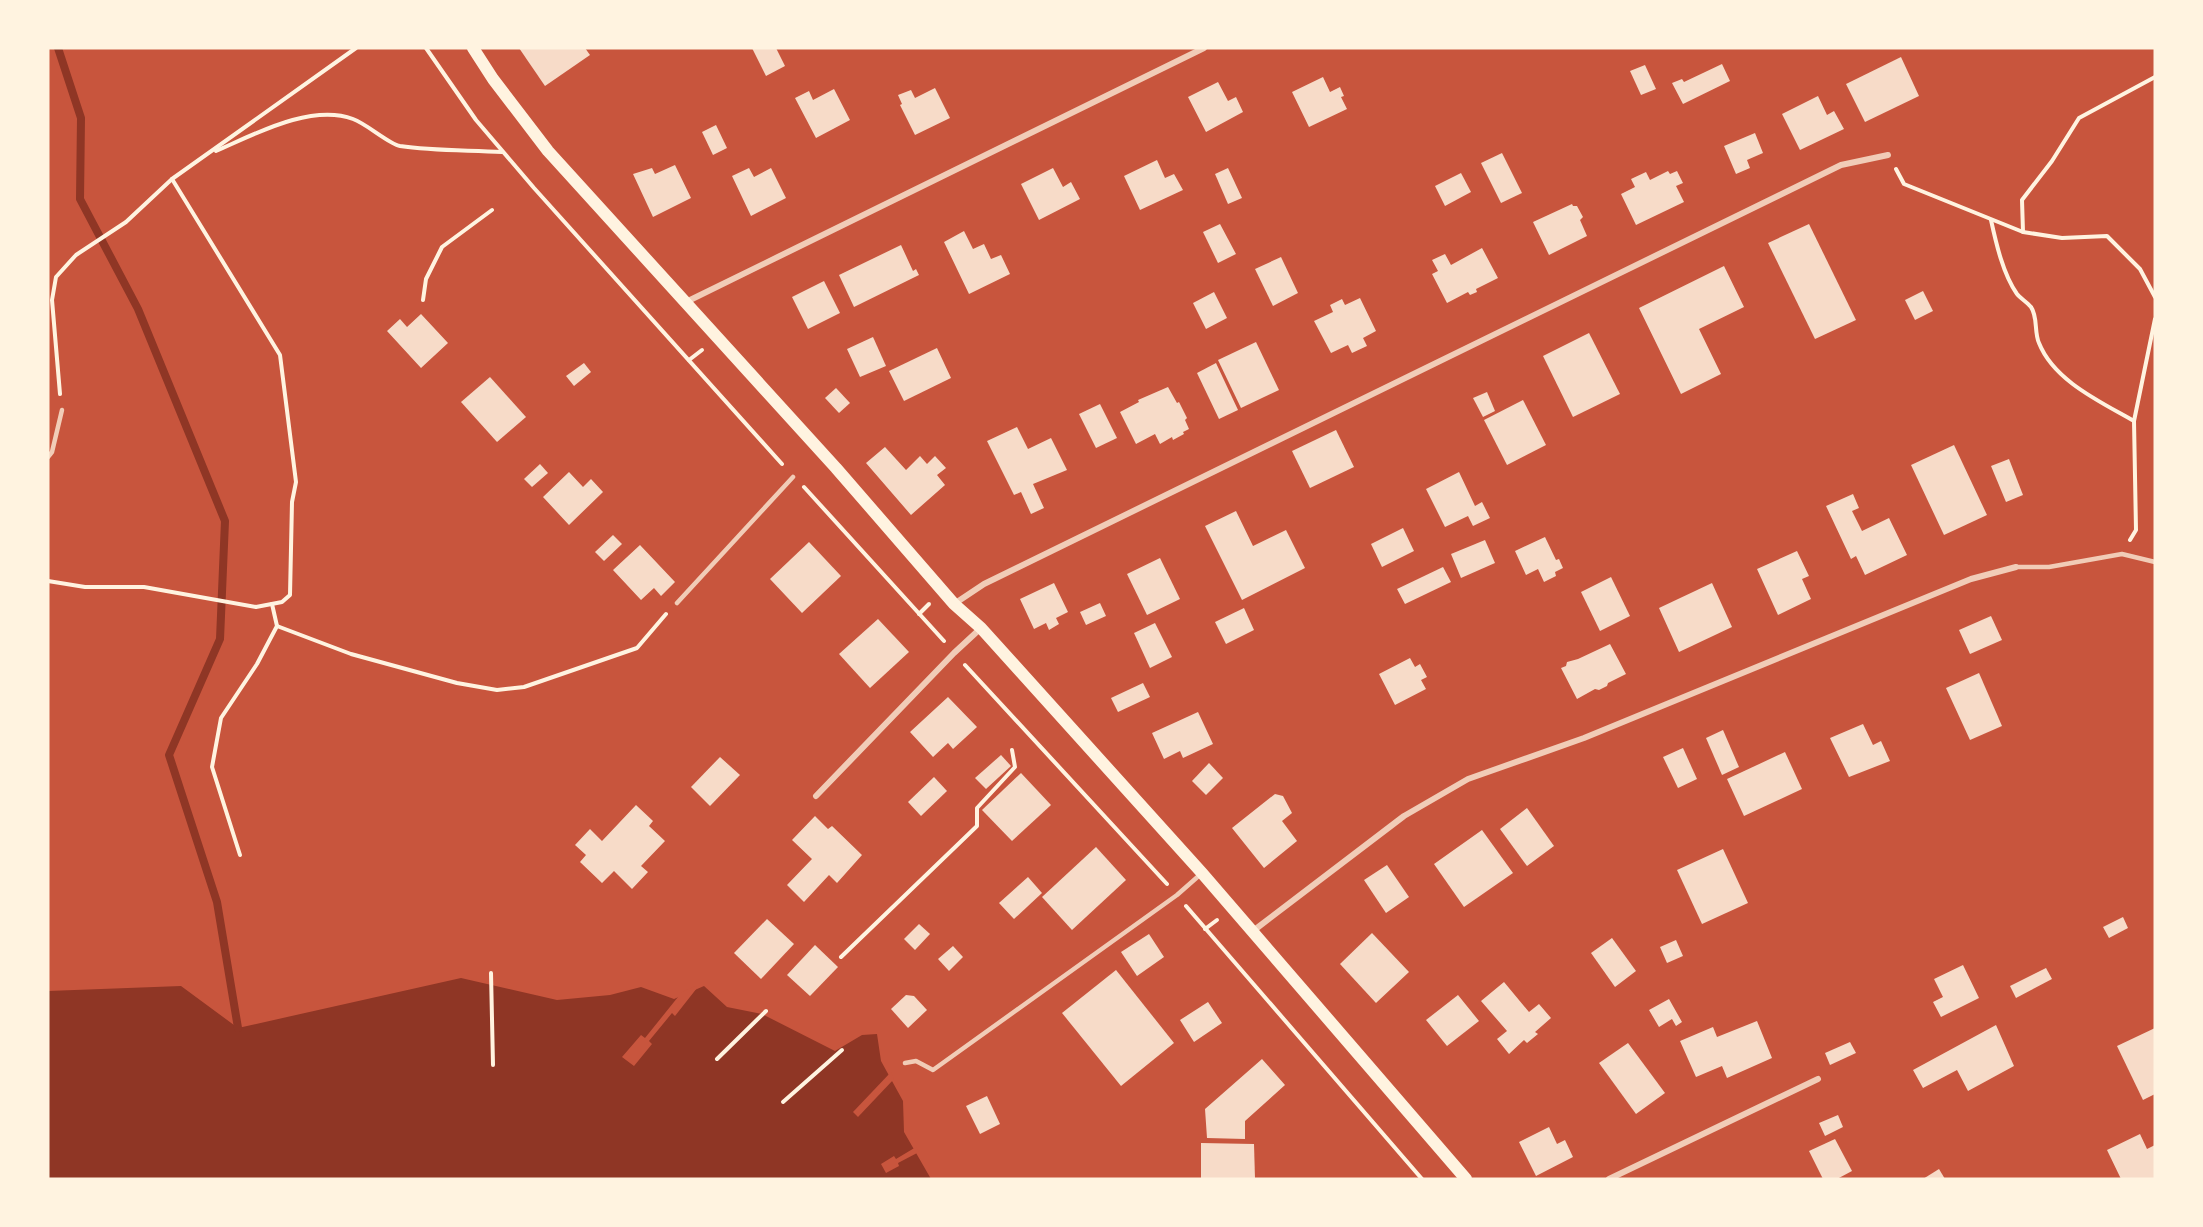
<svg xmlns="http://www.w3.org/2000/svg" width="2203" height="1227" viewBox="0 0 2203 1227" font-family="Montserrat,sans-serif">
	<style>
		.water { fill: #8f3625 }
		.pier { fill: #c8553d }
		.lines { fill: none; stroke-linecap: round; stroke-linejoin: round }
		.stream { stroke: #8f3625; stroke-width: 8 }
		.building { fill: #f7dbc8 }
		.path { stroke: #fff3e0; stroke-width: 4 }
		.service { stroke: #f1ccb7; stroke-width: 4.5 }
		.minor { stroke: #f1ccb7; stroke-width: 6 }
		.secondary { stroke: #fff3e0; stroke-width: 12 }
	</style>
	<rect width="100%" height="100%" fill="#c8553d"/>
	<!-- water -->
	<polygon class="water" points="461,978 557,1000 610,995 641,987 674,999 704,986 727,1007 762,1014 835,1051 862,1035 877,1034 881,1061 903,1101 904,1132 931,1179 48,1179 48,991 181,986 238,1028"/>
	<!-- pier -->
	<g class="pier">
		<polygon points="696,986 697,988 675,1016 672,1013 649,1041 652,1044 634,1066 622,1057 641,1035 645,1038 682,992"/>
		<polygon points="891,1072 894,1079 858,1117 853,1112"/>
		<polygon points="916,1147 919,1152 898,1163 899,1166 886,1173 881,1164 894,1156 896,1159"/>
	</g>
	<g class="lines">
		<!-- stream -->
		<polyline class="stream" points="58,48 81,118 80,199 138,309 225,521 220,639 169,755 217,902 238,1028"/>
	</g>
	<!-- building -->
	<g class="building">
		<polygon points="519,48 585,48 590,55 545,86"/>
		<polygon points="752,48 776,48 785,66 766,76"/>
		<polygon points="1901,57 1919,96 1865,122 1846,84"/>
		<polygon points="1722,64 1730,81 1683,104 1672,83 1682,79 1684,82"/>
		<polygon points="1645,65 1656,89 1641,95 1630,71"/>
		<polygon points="1323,77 1330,92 1340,87 1344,96 1341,97 1347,109 1309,127 1292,92"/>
		<polygon points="1218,82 1228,101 1236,97 1243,112 1206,132 1188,97"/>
		<polygon points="935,88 950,118 915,135 900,105 902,104 898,95 911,90 915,98"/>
		<polygon points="834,89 850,120 816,138 795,98 809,91 813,100"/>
		<polygon points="1818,96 1827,115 1834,111 1844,129 1800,150 1782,114"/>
		<polygon points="716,125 727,148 713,155 702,132"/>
		<polygon points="1755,133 1763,153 1747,160 1750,168 1736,174 1724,146"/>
		<polygon points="1502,153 1522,193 1501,203 1481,163"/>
		<polygon points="1157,160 1165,178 1174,174 1183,190 1140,210 1124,176"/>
		<polygon points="675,165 691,198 653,217 633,174 652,168 655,174"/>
		<polygon points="749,168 754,177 771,168 786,198 751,216 732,176"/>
		<polygon points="1053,168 1063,187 1071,182 1080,199 1039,220 1021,184"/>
		<polygon points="1228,168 1242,198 1228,204 1215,174"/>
		<polygon points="1668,171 1670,174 1677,171 1683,183 1676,186 1684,202 1636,225 1621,194 1635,187 1631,179 1646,172 1650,180"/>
		<polygon points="1461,173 1471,192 1445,206 1435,186"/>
		<polygon points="1572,204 1573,206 1577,206 1583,217 1580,220 1587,236 1549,255 1533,222"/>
		<polygon points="1220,224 1236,254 1218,263 1203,232"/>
		<polygon points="1809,224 1856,320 1815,339 1768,243"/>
		<polygon points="964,231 973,249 984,244 991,259 1001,255 1010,274 969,294 944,242"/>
		<polygon points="901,245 913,271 916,269 919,275 854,307 839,275"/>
		<polygon points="1482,248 1498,278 1476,289 1477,292 1470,295 1468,292 1447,303 1432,274 1438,271 1432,260 1445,254 1451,265"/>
		<polygon points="1281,257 1298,293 1273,306 1255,269"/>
		<polygon points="1724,266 1744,307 1699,329 1721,374 1681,394 1639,308"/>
		<polygon points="824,281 840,313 808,329 792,297"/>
		<polygon points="1923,291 1933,311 1915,320 1905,300"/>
		<polygon points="1214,292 1227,318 1206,329 1193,303"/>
		<polygon points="1360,298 1376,331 1363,338 1367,346 1352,353 1348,345 1331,353 1314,321 1333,312 1330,305 1342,299 1345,305"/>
		<polygon points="421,314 448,343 421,368 387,331 400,319 407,327"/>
		<polygon points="1589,333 1620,394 1573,417 1543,356"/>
		<polygon points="873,337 886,366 860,377 847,349"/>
		<polygon points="1256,342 1279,390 1241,408 1218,360"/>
		<polygon points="937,348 951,378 904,401 889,371"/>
		<polygon points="584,363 591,372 574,386 566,376"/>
		<polygon points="1216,363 1238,410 1219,419 1197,373"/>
		<polygon points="490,377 526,417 497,442 461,402"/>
		<polygon points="1168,387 1177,403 1179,402 1187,418 1185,420 1189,429 1183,432 1184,434 1173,440 1172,437 1160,444 1155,434 1136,444 1120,412 1139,402 1138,400"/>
		<polygon points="836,388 850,403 839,413 825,398"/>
		<polygon points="1487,392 1495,411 1483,417 1473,398"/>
		<polygon points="1523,400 1546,445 1507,465 1484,420"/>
		<polygon points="1100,404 1117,438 1096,448 1079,414"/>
		<polygon points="1017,427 1028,449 1051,438 1067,470 1033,484 1044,508 1031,514 1021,492 1014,495 987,441"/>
		<polygon points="1336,430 1354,467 1310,488 1292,451"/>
		<polygon points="1954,445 1987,515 1944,535 1911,465"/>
		<polygon points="885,447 906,470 920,456 927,464 935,456 946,468 937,475 945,485 911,515 866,463"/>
		<polygon points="2009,459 2023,495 2006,502 1991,466"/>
		<polygon points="540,464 548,473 532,487 524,479"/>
		<polygon points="569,472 583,487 591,479 603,492 569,525 543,497"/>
		<polygon points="1459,472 1475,506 1482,502 1490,518 1473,526 1468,516 1445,527 1426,489"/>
		<polygon points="1853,494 1859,508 1852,511 1862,531 1889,518 1907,555 1865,575 1856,556 1851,559 1826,506"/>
		<polygon points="1236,511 1253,546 1286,530 1305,568 1242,600 1205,526"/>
		<polygon points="1403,528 1414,551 1382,567 1371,544"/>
		<polygon points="613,535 622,544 604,561 595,552"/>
		<polygon points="1545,537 1556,560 1559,559 1563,568 1555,572 1556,576 1544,582 1538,569 1526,575 1515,551"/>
		<polygon points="1485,540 1495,563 1461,578 1451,554"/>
		<polygon points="809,542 841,576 802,613 770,579"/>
		<polygon points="640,545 675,582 661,596 654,588 641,600 613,570"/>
		<polygon points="1797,551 1809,576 1802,579 1811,599 1778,615 1757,569"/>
		<polygon points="1160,558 1180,599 1147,615 1127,574"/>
		<polygon points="1443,567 1451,582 1405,604 1397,589"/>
		<polygon points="1611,577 1630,616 1600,631 1581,592"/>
		<polygon points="1054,583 1068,612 1056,618 1059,624 1049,630 1046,623 1034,629 1020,599"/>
		<polygon points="1712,583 1732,627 1679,652 1659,608"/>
		<polygon points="1100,603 1106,616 1086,625 1080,612"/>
		<polygon points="1244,608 1254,630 1226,644 1215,622"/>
		<polygon points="1991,616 2002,640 1970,654 1959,630"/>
		<polygon points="878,619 909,652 870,688 839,654"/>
		<polygon points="1155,623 1172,657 1150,668 1134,633"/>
		<polygon points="1610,644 1626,674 1608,683 1607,686 1599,690 1595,689 1577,699 1561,668 1566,666 1567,662 1578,659"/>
		<polygon points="1410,658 1415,667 1420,664 1427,677 1421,680 1426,689 1395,705 1379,674"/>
		<polygon points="1979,673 2002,726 1970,740 1946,688"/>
		<polygon points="1143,683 1150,697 1118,712 1111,698"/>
		<polygon points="948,697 977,727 953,749 948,743 933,757 910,732"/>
		<polygon points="1198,712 1213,744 1183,758 1180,751 1164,759 1152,733"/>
		<polygon points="1863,724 1873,745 1881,741 1890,761 1849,777 1830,738"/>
		<polygon points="1723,730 1739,767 1722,775 1706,738"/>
		<polygon points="1683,748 1697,779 1678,788 1663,757"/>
		<polygon points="1785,752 1802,789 1744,816 1727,779"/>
		<polygon points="1001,755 1011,766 986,789 975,778"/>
		<polygon points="720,757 740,775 710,806 691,787"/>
		<polygon points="1209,763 1223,778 1206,795 1192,781"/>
		<polygon points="1021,773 1051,805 1012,841 982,810"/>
		<polygon points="934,777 947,791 921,816 908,802"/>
		<polygon points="1275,794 1283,796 1292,813 1282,821 1297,841 1264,868 1232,828"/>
		<polygon points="636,805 653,821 649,826 665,841 641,866 648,872 632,889 614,871 602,883 580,862 586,855 575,845 590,829 602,841"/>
		<polygon points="1527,808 1554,846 1527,866 1500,829"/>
		<polygon points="815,816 828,829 832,826 862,855 837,883 829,875 804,902 787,885 812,859 792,840"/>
		<polygon points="1482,830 1513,873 1464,907 1434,864"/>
		<polygon points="1096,847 1126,880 1072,930 1042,897"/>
		<polygon points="1723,849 1748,903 1702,924 1677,870"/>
		<polygon points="1387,865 1409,897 1386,913 1364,880"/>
		<polygon points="1028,877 1042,893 1014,919 999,903"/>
		<polygon points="2123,917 2128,928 2109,938 2103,927"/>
		<polygon points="767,919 794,944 761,979 734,953"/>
		<polygon points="919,924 930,934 915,950 904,939"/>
		<polygon points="1372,933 1409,972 1376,1003 1340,964"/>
		<polygon points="1149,934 1164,957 1137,976 1121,952"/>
		<polygon points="1612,938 1636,971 1615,987 1591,953"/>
		<polygon points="1676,940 1683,956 1667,963 1660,947"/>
		<polygon points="815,945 838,967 810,996 787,975"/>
		<polygon points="953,946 963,957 949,971 938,959"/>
		<polygon points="1963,965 1979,998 1941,1017 1933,1002 1943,997 1934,979"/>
		<polygon points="2046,968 2052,979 2016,998 2010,986"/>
		<polygon points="1116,970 1174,1043 1121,1086 1062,1013"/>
		<polygon points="1504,982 1529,1012 1539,1004 1551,1018 1535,1032 1538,1034 1527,1043 1524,1040 1509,1054 1497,1039 1507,1031 1481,1001"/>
		<polygon points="906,995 914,996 927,1010 908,1028 891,1009"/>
		<polygon points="1458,995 1479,1021 1447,1046 1426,1020"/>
		<polygon points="1669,999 1682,1022 1676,1026 1672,1019 1659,1027 1649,1010"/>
		<polygon points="1208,1002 1222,1023 1194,1042 1180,1020"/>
		<polygon points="1757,1021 1772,1058 1727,1078 1722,1066 1696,1077 1680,1041 1713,1027 1717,1037"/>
		<polygon points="1996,1025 2014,1066 1968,1091 1957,1070 1923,1088 1913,1070"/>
		<polygon points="2155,1028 2155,1094 2143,1100 2117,1046"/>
		<polygon points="1850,1042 1856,1053 1830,1065 1825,1053"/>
		<polygon points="1628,1043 1665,1093 1636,1114 1599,1063"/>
		<polygon points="1262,1059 1285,1085 1245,1121 1245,1139 1207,1138 1205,1109"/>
		<polygon points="987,1096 1000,1124 980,1134 966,1106"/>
		<polygon points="1838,1115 1843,1127 1825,1136 1819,1123"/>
		<polygon points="1549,1127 1557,1144 1565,1140 1573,1157 1536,1176 1519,1142"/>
		<polygon points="2140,1134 2147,1149 2155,1145 2155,1179 2121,1179 2107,1150"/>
		<polygon points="1835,1139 1852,1171 1837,1179 1823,1179 1809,1151"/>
		<polygon points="1201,1143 1254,1144 1255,1179 1201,1179"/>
		<polygon points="1939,1169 1945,1179 1923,1179"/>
	</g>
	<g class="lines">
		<!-- path -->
		<g class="path">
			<polyline points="426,48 476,120 534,188 782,464"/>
			<path d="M216 151C253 135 311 103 353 119 367 124 389 144 400 146 433 151 469 150 502 152"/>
			<polyline points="1896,169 1904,184 2023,232 2062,238 2107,236 2140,269 2155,297"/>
			<path d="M1991 220C1996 243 2003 274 2017 294 2021 299 2027 302 2031 307 2038 317 2034 332 2039 343 2054 381 2101 402 2134 421"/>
			<polyline points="2023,232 2022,200 2052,161 2079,118 2155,77"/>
			<polyline points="423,300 426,279 442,247 492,210"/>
			<polyline points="689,360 702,350"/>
			<polyline points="60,394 52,300 56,277 76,255 126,222 172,179 356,48"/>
			<polyline points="804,487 944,641"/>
			<polyline points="2130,540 2136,530 2134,421 2155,319"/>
			<polyline points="48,581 85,587 144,587 256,607 282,602 290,595 292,502 296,482 280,355 172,179"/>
			<polyline points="919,614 929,604"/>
			<polyline points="277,626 351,654 457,683 497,690 524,687 637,648 666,614"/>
			<polyline points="965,665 1167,884"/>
			<polyline points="240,855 212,767 221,718 257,664 277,626 272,604"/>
			<polyline points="1186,906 1422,1179"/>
			<polyline points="1205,929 1217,920"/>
			<polyline points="841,957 977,826 977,808 1015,767 1012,750"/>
			<polyline points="491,973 493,1065"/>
			<polyline points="717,1059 766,1011"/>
			<polyline points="783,1102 842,1050"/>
		</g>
		<!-- service -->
		<g class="service">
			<polyline points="48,457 52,452 62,410"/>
			<polyline points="2016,567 2049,567 2122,554 2155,562"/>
			<polyline points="677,603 793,477"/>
			<polyline points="905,1063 916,1061 933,1070 1177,895 1202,873"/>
		</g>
		<!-- minor -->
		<g class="minor">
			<polyline points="686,302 1204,48"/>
			<polyline points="954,604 984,584 1841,165 1888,155"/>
			<polyline points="816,796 954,653 981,628"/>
			<polyline points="1253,931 1404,816 1468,779 1584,738 1971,579 2016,567"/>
			<polyline points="1609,1179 1818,1079"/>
		</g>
		<!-- secondary -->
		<polyline class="secondary" points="473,48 493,79 548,151 836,468 954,604 981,628 1202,873 1466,1179"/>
	</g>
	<!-- border -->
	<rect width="2203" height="1227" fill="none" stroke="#fff3e0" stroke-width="99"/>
</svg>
